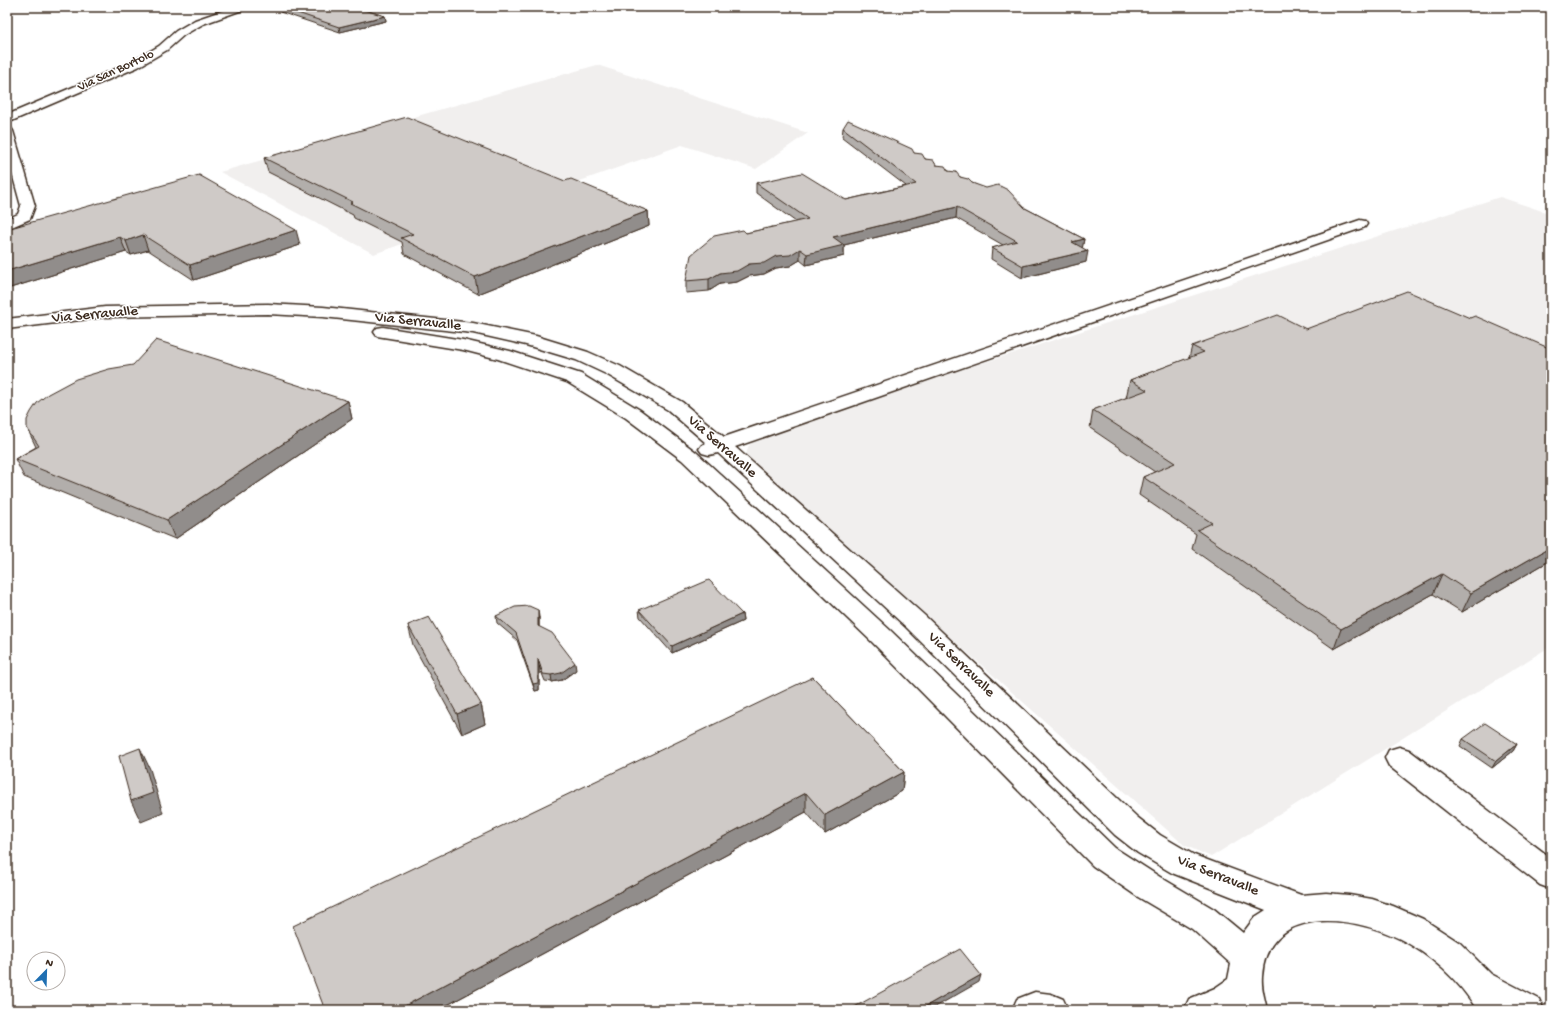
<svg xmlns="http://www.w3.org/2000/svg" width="1558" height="1017" viewBox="0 0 1558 1017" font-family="'Gochi Hand',sans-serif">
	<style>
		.built { fill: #f1efee }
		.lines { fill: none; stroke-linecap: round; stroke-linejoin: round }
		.minor-casing { stroke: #3b2a1e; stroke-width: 3 }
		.minor { fill: #fff; fill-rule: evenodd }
		.wall { fill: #b2aeab; stroke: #3b2a1e }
		.shaded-wall { fill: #918d8b; stroke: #3b2a1e }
		.building { fill: #cfcac7; stroke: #3b2a1e }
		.labels { text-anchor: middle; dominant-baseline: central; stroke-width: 3; stroke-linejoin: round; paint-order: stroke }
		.far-street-label { font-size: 13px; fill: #3b2a1e; stroke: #fff }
		.street-label { font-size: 15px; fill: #3b2a1e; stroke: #fff }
	</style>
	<rect width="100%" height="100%" fill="#fff"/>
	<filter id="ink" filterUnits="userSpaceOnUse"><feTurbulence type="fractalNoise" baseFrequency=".025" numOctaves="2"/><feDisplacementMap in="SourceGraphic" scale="8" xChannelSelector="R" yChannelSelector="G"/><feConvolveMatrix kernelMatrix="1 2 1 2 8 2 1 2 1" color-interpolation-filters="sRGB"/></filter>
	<g filter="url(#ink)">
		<!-- built -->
		<g class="built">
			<polygon points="597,65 808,133 756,169 682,145 374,254 220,172"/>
			<polygon points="1500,197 1551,214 1551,646 1211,857 1184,845 746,456 748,447 758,435"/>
		</g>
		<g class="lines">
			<defs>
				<g id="minor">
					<polygon points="233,7 247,7 245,9 203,24 184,35 167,50 138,67 7,123 7,115 130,63 159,46 176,31 195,20"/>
					<polygon points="7,127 11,128 13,131 35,206 30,219 7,229 7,219 18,214 21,206 7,155"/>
					<path d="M1360 220 1365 221 1367 224 1365 227 735 447 924 615 1137 817 1160 835 1194 855 1301 895 1326 893 1349 895 1372 899 1393 906 1423 919 1460 943 1491 974 1539 999 1544 1010H1477C1460 981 1430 954 1400 939 1353 915 1266 904 1262 977 1261 989 1265 999 1267 1010H1184L1189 999 1215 988 1228 979 1231 964 1192 929 1138 897 1093 866 872 642 682 460 626 418 567 382 498 359 463 350 383 337 377 336 374 332 377 328 383 327 463 340 510 351 581 374 640 410 696 452 890 630 1115 848 1160 877 1214 909 1243 933 1255 917 1266 910 1172 873 1138 853 1115 835 906 627 718 453 709 455 702 453 699 449 702 445 706 443 668 410 606 374 576 360 526 345 473 333 323 317 268 314 105 317 7 329V319L105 307 268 304 323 307 473 323 536 336 588 352 620 366 682 402 724 437Z"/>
					<polygon points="1399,747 1409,750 1551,858 1551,889 1540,885 1389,766 1385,758 1389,750"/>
					<polygon points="1035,992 1051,994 1063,999 1068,1010 1012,1010 1017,999"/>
				</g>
			</defs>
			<!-- minor casing -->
			<use href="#minor" class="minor-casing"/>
			<!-- minor -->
			<use href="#minor" class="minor"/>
		</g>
		<!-- wall -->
		<g class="wall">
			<polygon points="279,7 354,7 385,16 386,21 340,32 280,12"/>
			<polygon points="843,128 914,153 972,183 1025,208 1084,239 1082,248 1086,262 1022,278 991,259 992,248 1003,245 956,218 844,245 844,256 806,265 800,260 790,266 776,268 764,274 749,276 737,282 720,284 709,291 686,293 686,281 746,233 796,222 756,193 756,183 846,200 906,186 842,137"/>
			<polygon points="264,158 565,181 648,211 649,226 478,294 404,254 402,242 354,218 353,215 268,172"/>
			<polygon points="199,175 300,245 194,280 148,250 131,255 126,252 7,289"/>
			<polygon points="1470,318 1551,349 1551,560 1462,612 1433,594 1334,649 1192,549 1196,534 1139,495 1143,477 1155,472 1090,428 1093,410 1126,398 1130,380 1189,358 1192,346 1306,329"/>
			<polygon points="348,401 352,419 175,539 24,477 15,459 36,447 27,428"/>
			<polygon points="639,610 742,614 743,621 672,653 640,617"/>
			<polygon points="496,616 539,617 539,627 576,670 562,680 552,682 545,681 539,666 539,690 535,691 517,640 497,623"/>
			<polygon points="408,625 481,704 485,724 462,734 413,645"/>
			<polygon points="813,677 904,772 902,791 825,834 806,812 438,1010"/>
			<polygon points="1463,739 1517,744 1513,751 1492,768 1460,746"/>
		</g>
		<!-- shaded-wall -->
		<g class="shaded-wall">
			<polygon points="385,16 386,21 340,32 339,27"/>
			<polygon points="957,207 956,218 844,245 844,256 806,265 807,254 833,237"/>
			<polygon points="648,211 649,226 478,294 475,277"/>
			<polygon points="296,230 300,245 194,280 190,265"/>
			<polygon points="143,235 148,250 131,255 126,241"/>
			<polygon points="120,237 126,252 7,289 7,271"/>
			<polygon points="1084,239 1082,250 1072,242"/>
			<polygon points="800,249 800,260 790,266 776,268 764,274 749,276 737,282 720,284 709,291 709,279 720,273"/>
			<polygon points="1088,251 1086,262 1022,278 1023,266"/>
			<polygon points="348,401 352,419 175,539 167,520"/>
			<polygon points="1551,547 1551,560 1462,612 1471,593"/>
			<polygon points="1442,574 1433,594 1334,649 1341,629"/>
			<polygon points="538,610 539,617 539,633 538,626"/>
			<polygon points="742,614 743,621 672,653 672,646"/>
			<polygon points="538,659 539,666 539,690 535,691 533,684"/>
			<polygon points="575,663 576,670 562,680 552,682 551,675"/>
			<polygon points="481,704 485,724 462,734 457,714"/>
			<polygon points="1517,744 1513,751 1492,768 1496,761"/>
			<polygon points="140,748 150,769 163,813 141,822 131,801"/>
			<polygon points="904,772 902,791 825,834 825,815"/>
			<polygon points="806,793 806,812 438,1010 397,1010"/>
			<polygon points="981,975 979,982 930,1010 919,1010"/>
		</g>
		<!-- building -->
		<g class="building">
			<polygon points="280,7 354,7 385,16 339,27"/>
			<polygon points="407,117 565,181 571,179 648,211 475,277 401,238 413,234 350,203 353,202 264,158"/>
			<polygon points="848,120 901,144 912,149 914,153 922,154 925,159 933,160 936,165 945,166 948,171 956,172 960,177 968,179 972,183 986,188 998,185 1008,190 1025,208 1084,239 1072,242 1088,251 1023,266 992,248 1017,241 957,207 833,237 844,245 807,254 800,249 790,255 776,256 764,263 749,264 737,271 720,273 709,279 686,281 691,255 714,236 743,230 746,233 808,219 756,183 802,173 846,200 916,184 843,128"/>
			<polygon points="199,175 296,230 190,265 143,235 126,241 120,237 7,271 7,229"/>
			<polygon points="1407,291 1470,318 1475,316 1551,349 1551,547 1471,593 1442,574 1341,629 1197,530 1212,523 1143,477 1175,463 1093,410 1147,390 1130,380 1204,352 1192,346 1278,315 1306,329"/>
			<polygon points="156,340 348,401 167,520 15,459 39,446 27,428 27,420 31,412 37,403 48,394 76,379 109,369 133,365"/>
			<polygon points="709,580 742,614 672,646 639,610"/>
			<polygon points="529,606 538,610 538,626 552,633 575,663 561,673 551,675 543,674 538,659 538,683 533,684 516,633 496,616 515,607"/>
			<polygon points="429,617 481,704 457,714 408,625"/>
			<polygon points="813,677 904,772 825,815 806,793 397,1010 325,1010 293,926"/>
			<polygon points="1485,723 1517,744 1496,761 1463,739"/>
			<polygon points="140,748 153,793 131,801 119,756"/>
			<polygon points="960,949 981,975 919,1010 849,1010"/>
		</g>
	</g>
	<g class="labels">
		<!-- far-street labels -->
		<g class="far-street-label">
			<text transform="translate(116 71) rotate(-25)">Via San Bortolo</text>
		</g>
		<!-- street labels -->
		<g class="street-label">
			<text transform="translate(95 315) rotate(-5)">Via Serravalle</text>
			<text transform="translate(418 322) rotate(6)">Via Serravalle</text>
			<text transform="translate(722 447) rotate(41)">Via Serravalle</text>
			<text transform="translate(961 665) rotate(44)">Via Serravalle</text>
			<text transform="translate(1218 876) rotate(22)">Via Serravalle</text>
		</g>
	</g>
	<!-- margin -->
	<rect width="1558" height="1017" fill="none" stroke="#fff" stroke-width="24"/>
	<rect x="12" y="12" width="1534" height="993" fill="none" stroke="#3b2a1e" stroke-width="1.5" filter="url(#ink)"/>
	<!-- north arrow -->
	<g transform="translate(46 971) rotate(23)"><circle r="19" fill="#ffffff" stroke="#b1aaa5"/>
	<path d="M0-3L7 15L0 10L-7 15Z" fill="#1f6fb2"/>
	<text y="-6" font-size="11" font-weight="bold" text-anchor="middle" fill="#3b2a1e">N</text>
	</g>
</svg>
